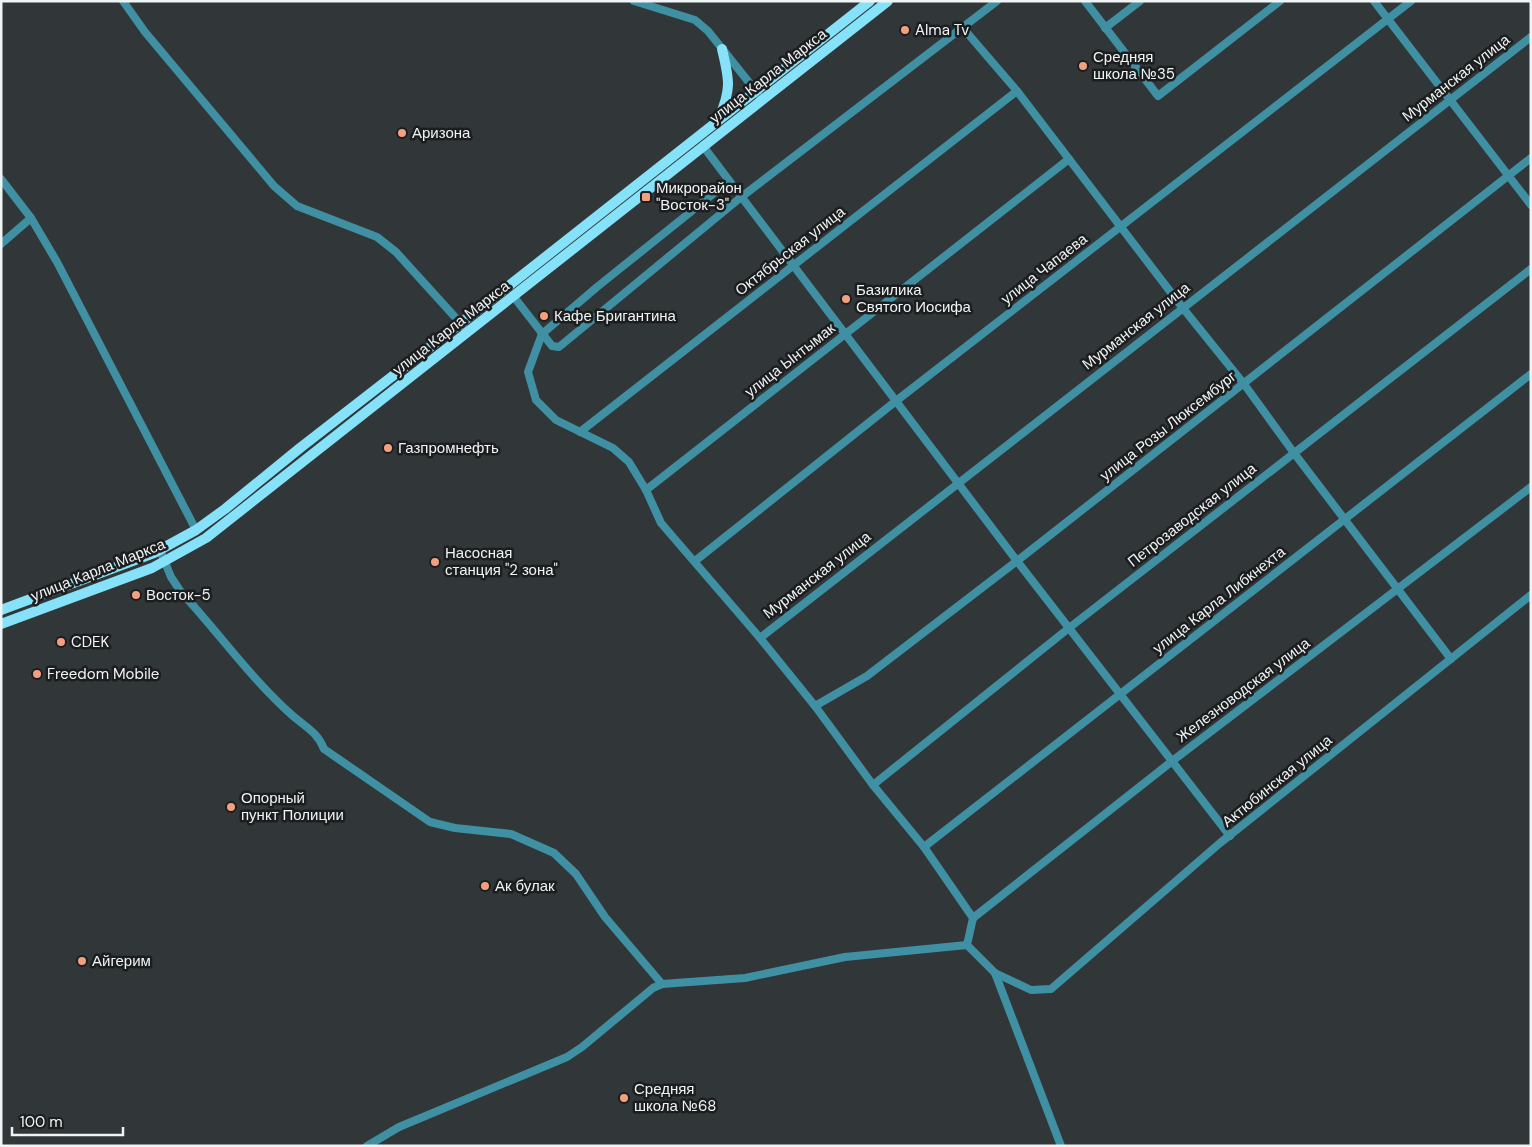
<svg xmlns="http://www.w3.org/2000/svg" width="1532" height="1147" viewBox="0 0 1532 1147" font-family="'DM Sans',sans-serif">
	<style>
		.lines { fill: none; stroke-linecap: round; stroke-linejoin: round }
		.minor { stroke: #4090a3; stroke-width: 8 }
		.major { stroke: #85e2f9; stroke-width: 10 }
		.poi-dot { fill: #f2a080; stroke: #1b1d1e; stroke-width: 2 }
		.labels { text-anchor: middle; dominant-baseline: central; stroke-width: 5; stroke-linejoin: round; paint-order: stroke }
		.poi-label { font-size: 15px; fill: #f0f4f5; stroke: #1b1d1e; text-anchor: start }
		.street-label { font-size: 15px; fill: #f0f4f5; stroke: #1b1d1e }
	</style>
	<rect width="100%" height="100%" fill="#313638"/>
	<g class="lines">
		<!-- minor -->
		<g class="minor">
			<polyline points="123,1 145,32 274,186 297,206 377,237 396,252 464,327"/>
			<polyline points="634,1 695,20 708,31 763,100"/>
			<polyline points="1085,1 1158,96 1280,1"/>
			<polyline points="1374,1 1531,205"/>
			<polyline points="963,28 1017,91 1182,307 1244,384 1294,453 1451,659"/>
			<polyline points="1105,28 1140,1"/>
			<polyline points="703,146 1017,561 1230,836"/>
			<polyline points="1,179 31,218 57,262 196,530"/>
			<polyline points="728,182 597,287 542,334 528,372 536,400 556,420 613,448 629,462 646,490 661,523 760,638 815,706 873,785 924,847 973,918 967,945 995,973 1031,990 1051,989 1220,843 1531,595"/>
			<polyline points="1,244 31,218"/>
			<polyline points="514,297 552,346 559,347 740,198 997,1"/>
			<polyline points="580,432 1017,91"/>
			<polyline points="646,490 1069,159"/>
			<path d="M160 550 171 577 181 592C219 633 251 679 293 716 306 727 318 733 324 749L430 822 455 828 511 834 554 853 576 874 605 917 662 984"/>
			<polyline points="695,561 896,401 1411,1"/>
			<polyline points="760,638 1531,37"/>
			<polyline points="815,706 867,676 1017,561 1531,158"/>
			<polyline points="873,785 1069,628 1531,269"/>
			<polyline points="924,847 1531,374"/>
			<polyline points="973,918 1171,762 1531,487"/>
			<polyline points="995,973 1061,1146"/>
			<polyline points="367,1146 399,1127 567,1057 582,1047 653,988 662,984 745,978 845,957 967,945"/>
		</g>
		<!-- major -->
		<g class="major">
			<path d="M719 118C732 88 729 79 722 49"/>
			<polyline points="1,610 154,553 196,530 225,509 300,448 506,288 870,1"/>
			<polyline points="1,624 152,568 206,538 888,1"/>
		</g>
	</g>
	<!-- markers -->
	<g class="poi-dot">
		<circle cx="905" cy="30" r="5"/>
		<circle cx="1083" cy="66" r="5"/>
		<circle cx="402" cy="133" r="5"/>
		<rect x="641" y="192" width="10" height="10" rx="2.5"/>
		<circle cx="846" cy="299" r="5"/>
		<circle cx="544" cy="316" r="5"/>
		<circle cx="388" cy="448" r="5"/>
		<circle cx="435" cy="562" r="5"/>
		<circle cx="136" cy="595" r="5"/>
		<circle cx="61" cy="642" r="5"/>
		<circle cx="37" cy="674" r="5"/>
		<circle cx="231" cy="807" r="5"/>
		<circle cx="485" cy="886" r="5"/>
		<circle cx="82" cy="961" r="5"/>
		<circle cx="624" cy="1098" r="5"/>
	</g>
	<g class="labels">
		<!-- poi labels -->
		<g class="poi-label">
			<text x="915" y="30">Alma Tv</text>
			<text x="1093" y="57">Средняя<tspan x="1093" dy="17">школа №35</tspan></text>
			<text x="412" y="133">Аризона</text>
			<text x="656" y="188">Микрорайон<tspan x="656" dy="17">"Восток-3"</tspan></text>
			<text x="856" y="290">Базилика<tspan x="856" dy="17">Святого Иосифа</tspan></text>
			<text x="554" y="316">Кафе Бригантина</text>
			<text x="398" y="448">Газпромнефть</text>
			<text x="445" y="553">Насосная<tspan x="445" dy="17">станция "2 зона"</tspan></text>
			<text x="146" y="595">Восток-5</text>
			<text x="71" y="642">CDEK</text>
			<text x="47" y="674">Freedom Mobile</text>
			<text x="241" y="798">Опорный<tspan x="241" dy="17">пункт Полиции</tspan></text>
			<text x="495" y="886">Ак булак</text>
			<text x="92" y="961">Айгерим</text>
			<text x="634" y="1089">Средняя<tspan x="634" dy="17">школа №68</tspan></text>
		</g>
		<!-- street labels -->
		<g class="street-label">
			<text transform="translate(768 76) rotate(-38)">улица Карла Маркса</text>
			<text transform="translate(1456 78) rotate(-38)">Мурманская улица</text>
			<text transform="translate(790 251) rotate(-38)">Октябрьская улица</text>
			<text transform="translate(1044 269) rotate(-38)">улица Чапаева</text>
			<text transform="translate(1136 326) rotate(-38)">Мурманская улица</text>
			<text transform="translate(451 328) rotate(-38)">улица Карла Маркса</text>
			<text transform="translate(790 360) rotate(-38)">улица Ынтымак</text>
			<text transform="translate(1168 426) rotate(-38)">улица Розы Люксембург</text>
			<text transform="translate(1192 515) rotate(-38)">Петрозаводская улица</text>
			<text transform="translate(98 570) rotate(-22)">улица Карла Маркса</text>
			<text transform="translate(817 575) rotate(-38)">Мурманская улица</text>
			<text transform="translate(1219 600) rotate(-38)">улица Карла Либкнехта</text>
			<text transform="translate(1243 690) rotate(-37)">Железноводская улица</text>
			<text transform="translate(1277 781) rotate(-39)">Актюбинская улица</text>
		</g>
	</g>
	<!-- border -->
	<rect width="1532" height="1147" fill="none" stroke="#f0f4f5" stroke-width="5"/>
	<!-- scale -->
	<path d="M12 1127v8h111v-8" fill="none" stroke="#f0f4f5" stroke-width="2.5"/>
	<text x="20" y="1127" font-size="15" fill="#f0f4f5" stroke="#1b1d1e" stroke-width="4" paint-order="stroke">100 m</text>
</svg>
